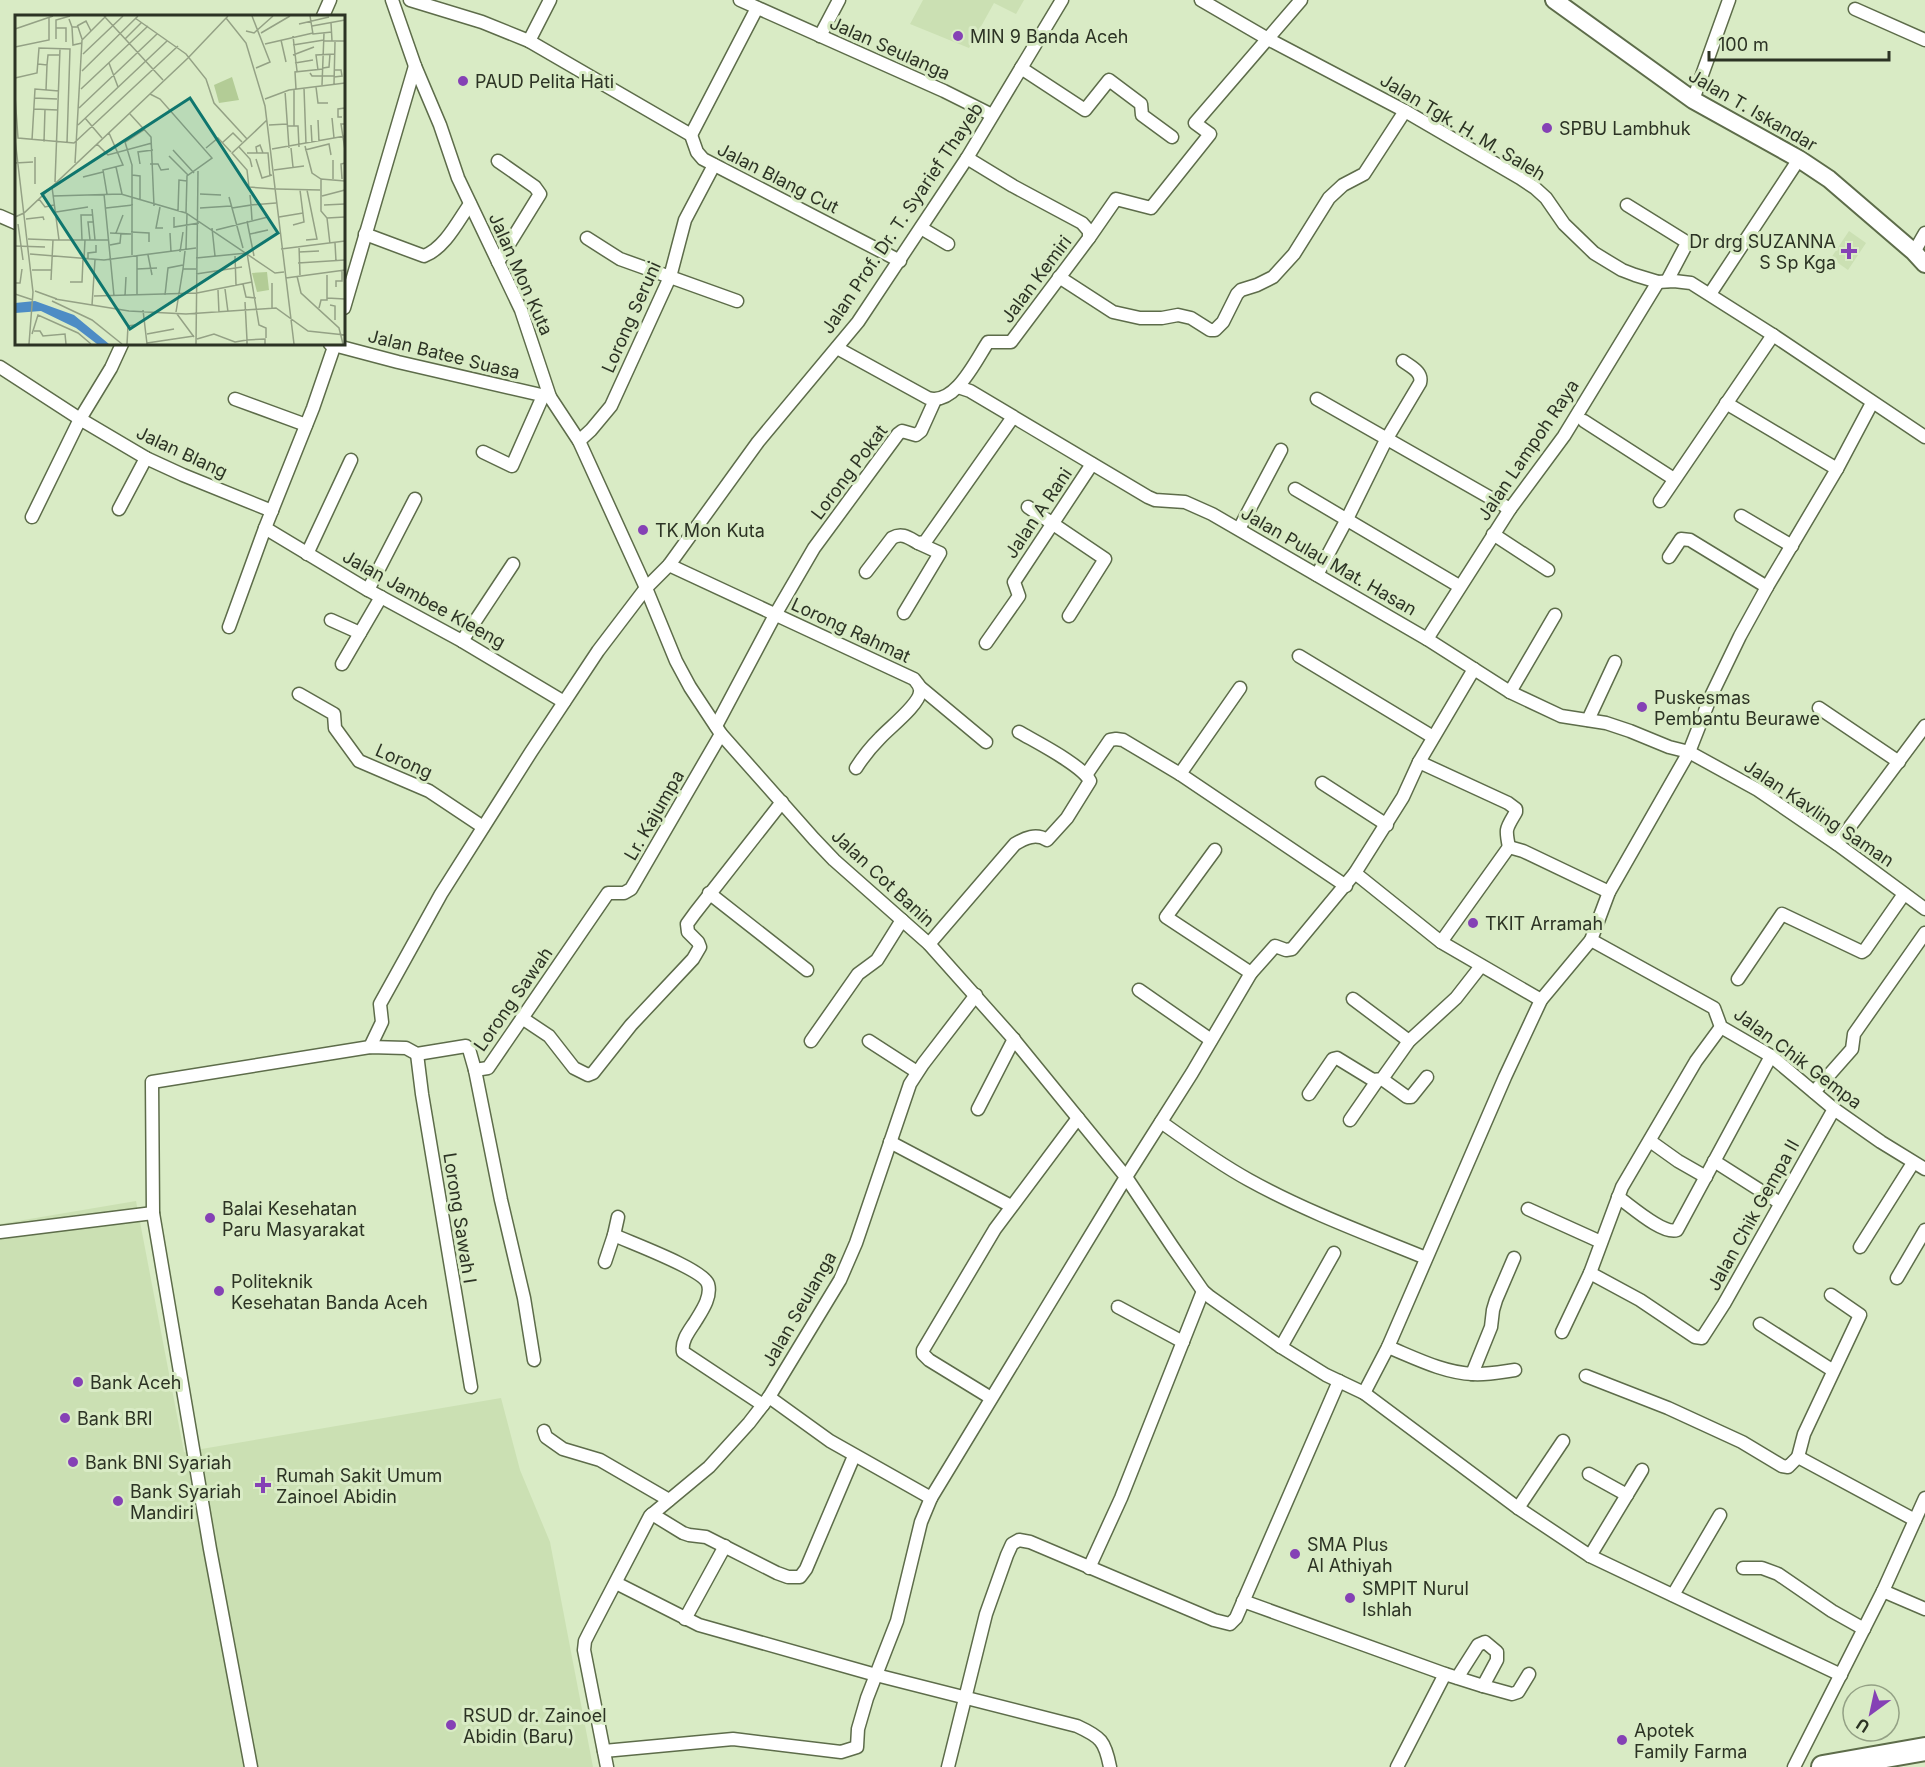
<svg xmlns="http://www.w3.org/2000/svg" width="1925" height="1767" viewBox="0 0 1925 1767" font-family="Inter,sans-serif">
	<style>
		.built { fill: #cbe0b3 }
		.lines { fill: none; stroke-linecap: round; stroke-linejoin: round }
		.street-casing { stroke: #5d6c4a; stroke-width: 15 }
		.secondary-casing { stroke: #5d6c4a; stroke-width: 20 }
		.highway-casing { stroke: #5d6c4a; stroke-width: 26 }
		.street { stroke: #fff; stroke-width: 12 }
		.secondary { stroke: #fff; stroke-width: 16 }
		.highway { stroke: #fff; stroke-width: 22 }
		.poi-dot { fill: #8541b5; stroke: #d9ebc5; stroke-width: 2 }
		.labels { text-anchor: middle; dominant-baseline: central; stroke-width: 6; stroke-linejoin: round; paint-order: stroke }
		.poi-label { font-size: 18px; fill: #2c3324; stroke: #d9ebc5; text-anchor: start }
		.street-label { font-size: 18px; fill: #2c3324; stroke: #d9ebc5 }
		.inset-road { fill: none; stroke: #94a185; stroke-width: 1.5 }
		.view { fill: #0f766e; fill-opacity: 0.15; stroke: #0f766e; stroke-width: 3 }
		.inset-edge { fill: none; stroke: #2c3324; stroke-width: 3 }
	</style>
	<rect width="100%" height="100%" fill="#d9ebc5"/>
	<!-- built -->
	<g class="built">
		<polygon points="923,0 1024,0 1016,14 994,3 969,48 910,24"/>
		<polygon points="1849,231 1866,243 1848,270 1831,258"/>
		<polygon points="136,1201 184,1452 501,1398 520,1470 550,1542 593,1767 0,1767 0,1224"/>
	</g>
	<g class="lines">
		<defs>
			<g id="street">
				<polyline points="392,0 415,66 440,125 458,178 521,310 550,397 579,441 646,588 676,661 690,687 721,734 814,839 834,860 929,944 1011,1036 1126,1177 1172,1246 1203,1291 1210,1297 1281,1347 1326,1375 1364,1393 1518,1508 1590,1556 1841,1675"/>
				<polyline points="410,0 482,22 529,41 691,135 697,152 703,159 900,261"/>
				<polyline points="740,0 944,91 992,115"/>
				<polyline points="1201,0 1268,39 1405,111 1520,178 1535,188 1546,198 1564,224 1594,253 1622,270 1635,275 1658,282 1674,281 1691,283 1773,335 1925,437"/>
				<polyline points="1855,9 1925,40"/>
				<polyline points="323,16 330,0"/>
				<polyline points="820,36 839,0"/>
				<polyline points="529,41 550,0"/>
				<polyline points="1021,68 1085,110 1109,80 1141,104 1142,115 1172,137"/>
				<polyline points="1693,100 1729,0"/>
				<polyline points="691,135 757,8"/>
				<polyline points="1627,205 1685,241 1686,245 1667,281"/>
				<polyline points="0,216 16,223"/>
				<polyline points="921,228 948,244"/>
				<path d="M365 234 424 256C445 248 458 221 470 204"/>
				<polyline points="587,238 620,259 737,301"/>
				<polyline points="1089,238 1116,199 1151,208 1210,134 1195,123 1301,0"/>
				<polyline points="1914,252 1925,233"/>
				<polyline points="498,262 540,194 535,187 498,161"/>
				<polyline points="1059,277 1113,312 1140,318 1162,318 1178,315 1191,318 1210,330 1215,330 1223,322 1237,294 1241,290 1257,285 1273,277 1294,254 1329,198 1343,185 1364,174 1405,111"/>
				<polyline points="1710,294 1799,159"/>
				<polyline points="344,308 415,66"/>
				<polyline points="330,344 398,362 550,397"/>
				<path d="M837 348 928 398C955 406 976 360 988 342H1011L1089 238V231L1082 223 1013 186 967 158"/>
				<polyline points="0,367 80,419 111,368 122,344"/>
				<polyline points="958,387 970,391 1148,497 1155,500 1185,502 1212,514 1427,639 1510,692 1561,716 1606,723 1630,731 1669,747 1689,752 1758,790 1837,844 1925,909"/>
				<polyline points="235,399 306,425"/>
				<polyline points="1317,399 1510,509"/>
				<polyline points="1726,403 1837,469"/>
				<polyline points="1584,421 1674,479"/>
				<polyline points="579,441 591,430 611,406 670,277 685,220 714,165"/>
				<polyline points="483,452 512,466 543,396"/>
				<polyline points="1295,489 1459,586"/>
				<polyline points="1660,501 1773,335"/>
				<polyline points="1028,507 1105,559 1069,616"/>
				<polyline points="119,509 146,458"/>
				<polyline points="1741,516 1792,546"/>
				<polyline points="32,517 80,419 146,458 183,475 272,511"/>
				<polyline points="265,528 368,590 462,641 564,702"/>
				<polyline points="1239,529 1281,450"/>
				<polyline points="1493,534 1548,570"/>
				<polyline points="307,554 351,460"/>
				<polyline points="1669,557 1681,539 1690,540 1767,587"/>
				<path d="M669 565 914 679C917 683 921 686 920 692 919 705 889 728 880 738 871 747 863 757 856 768"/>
				<path d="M866 572 892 538C902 532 909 538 918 543L925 542 1013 417"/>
				<path d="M1317 575 1347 519 1386 440 1420 383C1423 372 1411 367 1403 361"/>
				<polyline points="368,590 415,499"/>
				<polyline points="904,613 940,553 918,543"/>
				<polyline points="331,620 360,633"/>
				<polyline points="229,627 265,528 313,408 335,344"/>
				<polyline points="1427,639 1510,509 1564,436 1658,282"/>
				<polyline points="462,641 513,564"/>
				<polyline points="986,643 1019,596 1014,582 1092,464"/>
				<polyline points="1299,656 1433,737"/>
				<polyline points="342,664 381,597"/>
				<polyline points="920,687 986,742"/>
				<polyline points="1240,688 1180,774 1346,886"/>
				<polyline points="1510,692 1555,615"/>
				<polyline points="299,694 334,714 335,728 359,761 429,791 483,827"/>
				<polyline points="1819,708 1899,762"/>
				<polyline points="1588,720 1615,662"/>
				<polyline points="716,726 775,615 814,548 898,434 902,431 916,435 921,431 935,400"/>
				<path d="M1419 762 1508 803 1516 809V812C1506 829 1505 828 1509 847"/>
				<polyline points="1086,775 1110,740 1116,739 1123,740 1180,774"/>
				<polyline points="1322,783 1387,825"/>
				<polyline points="1837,844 1925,726"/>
				<polyline points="1215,850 1166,917 1251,973"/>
				<polyline points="1355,873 1441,942 1541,1000"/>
				<polyline points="709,893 807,970"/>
				<polyline points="1591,940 1714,1008 1721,1027 1771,1056 1834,1109 1881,1142 1925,1169"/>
				<polyline points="1441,942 1509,847 1523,851 1609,892"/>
				<path d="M929 944 1015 844C1025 838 1036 833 1047 840L1067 818 1090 781C1082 765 1036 742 1019 732"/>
				<polyline points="1738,979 1782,914 1862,952 1865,950 1904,894"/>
				<polyline points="1139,990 1211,1040"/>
				<polyline points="1353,999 1409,1041"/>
				<polyline points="522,1018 549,1036 574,1068 588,1075 593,1073 631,1025 693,959 700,947 698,942 688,932 687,924 695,913 782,802"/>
				<polyline points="811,1041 858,974 877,960 902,920"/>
				<polyline points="869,1041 917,1072"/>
				<polyline points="370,1047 382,1022 380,1004 441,894 531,752 598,651 646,588 669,565 758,442 858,322 967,158 1062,0"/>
				<polyline points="417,1054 422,1094 471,1387"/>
				<polyline points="475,1070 501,1200 524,1298 534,1360"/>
				<polyline points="1382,1079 1407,1097 1411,1097 1427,1077"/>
				<polyline points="1814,1092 1852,1049 1854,1034 1925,933"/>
				<polyline points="1309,1094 1333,1059 1337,1058 1373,1080 1382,1079 1409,1041 1456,998 1481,966"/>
				<polyline points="978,1109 1014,1039"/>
				<polyline points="1350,1120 1377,1081"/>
				<path d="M1161 1122C1189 1142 1218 1163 1249 1180 1305 1211 1367 1234 1426 1258"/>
				<polyline points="1650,1141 1678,1161 1706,1177"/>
				<polyline points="890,1142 1011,1206"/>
				<polyline points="1714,1161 1780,1203"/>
				<path d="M1618 1197C1631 1206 1663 1235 1677 1230L1771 1056"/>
				<polyline points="1528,1209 1601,1242"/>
				<polyline points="0,1232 153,1213"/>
				<path d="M614 1235C631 1243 703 1269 708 1284 712 1297 701 1312 695 1322 689 1331 681 1341 683 1352L763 1405"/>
				<polyline points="1860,1247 1913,1163"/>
				<polyline points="605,1262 614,1235 618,1217"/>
				<polyline points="1590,1273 1640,1300 1695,1337 1702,1338 1724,1304 1834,1109"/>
				<polyline points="1897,1278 1925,1230"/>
				<polyline points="1118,1307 1183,1342"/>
				<polyline points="1760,1324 1832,1370"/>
				<polyline points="1562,1332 1590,1273 1622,1187 1696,1061 1721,1027"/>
				<polyline points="1281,1347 1334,1253"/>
				<path d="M1388 1347C1415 1358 1444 1373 1473 1374 1487 1375 1501 1372 1515 1370"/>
				<polyline points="1472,1374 1491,1327 1493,1310 1496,1300 1514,1258"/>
				<polyline points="1586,1376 1668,1408 1742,1442 1782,1466 1788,1467 1798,1457 1915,1520"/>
				<polyline points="1364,1393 1388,1347 1505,1077 1541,1000 1591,940 1609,892 1689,752 1711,696 1740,636 1767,587 1837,469 1872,403"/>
				<polyline points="769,1397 830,1441 931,1498"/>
				<polyline points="991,1398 929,1360 923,1354 923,1350 995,1229 1078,1118"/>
				<polyline points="544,1431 546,1437 563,1449 600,1460 669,1500"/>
				<polyline points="1798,1457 1804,1434 1860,1315 1831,1295"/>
				<polyline points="1589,1474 1627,1495"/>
				<polyline points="1518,1508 1563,1441"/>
				<polyline points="652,1514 683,1533 689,1535 706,1537 777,1573 788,1577 800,1577 806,1569 854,1456"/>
				<polyline points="1590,1556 1642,1470"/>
				<polyline points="1089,1568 1121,1498 1203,1291"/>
				<polyline points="1743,1568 1762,1568 1778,1574 1832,1611 1864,1629"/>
				<path d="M616 1583 699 1625 876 1675 1077 1726C1101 1737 1105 1741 1110 1767"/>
				<polyline points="1883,1591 1925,1609"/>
				<polyline points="1673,1595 1720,1515"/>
				<polyline points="1243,1601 1445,1674 1483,1686 1497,1660 1497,1652 1485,1642 1478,1645 1457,1678"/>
				<polyline points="685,1619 725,1546"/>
				<polyline points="1483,1686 1512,1694 1518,1692 1529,1674"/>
				<polyline points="604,1751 733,1739 841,1752 857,1747 858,1729 867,1698 897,1621 921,1522 931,1498 1126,1177 1192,1073 1251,973 1275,946 1286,950 1292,949 1355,873 1403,797 1419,762 1474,669"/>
				<polyline points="251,1767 210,1549 153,1213 152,1082 370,1047 406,1048 417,1054 466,1046 469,1049 475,1070 488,1068 608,893 624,893 631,889 721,734"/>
				<polyline points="607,1767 584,1650 585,1641 589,1633 650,1516 709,1467 749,1423 769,1397 840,1280 856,1243 910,1084 923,1064 976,995"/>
				<polyline points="948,1767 986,1614 1007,1555 1012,1544 1019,1540 1030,1542 1214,1620 1230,1624 1236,1618 1339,1381"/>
				<polyline points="1397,1767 1445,1674"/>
				<polyline points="1794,1767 1883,1591 1925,1498"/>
			</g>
			<polyline id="secondary" points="1554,0 1693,100 1799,159 1829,179 1914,252 1925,264"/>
			<polyline id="highway" points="1823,1767 1925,1749"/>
		</defs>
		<!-- street casing -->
		<use href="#street" class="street-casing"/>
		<!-- secondary casing -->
		<use href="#secondary" class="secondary-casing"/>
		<!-- highway casing -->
		<use href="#highway" class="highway-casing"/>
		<!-- street -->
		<use href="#street" class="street"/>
		<!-- secondary -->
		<use href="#secondary" class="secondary"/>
		<!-- highway -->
		<use href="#highway" class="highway"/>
	</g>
	<!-- markers -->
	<g class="poi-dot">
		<circle cx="958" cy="36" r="6"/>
		<circle cx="463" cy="81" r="6"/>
		<circle cx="1547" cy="128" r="6"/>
		<path d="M1846 242h6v6h6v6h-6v6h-6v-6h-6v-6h6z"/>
		<circle cx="643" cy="530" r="6"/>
		<circle cx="1642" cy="707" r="6"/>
		<circle cx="1473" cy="923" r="6"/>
		<circle cx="210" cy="1218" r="6"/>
		<circle cx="219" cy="1291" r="6"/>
		<circle cx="78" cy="1382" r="6"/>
		<circle cx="65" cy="1418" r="6"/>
		<circle cx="73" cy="1462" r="6"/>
		<path d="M260 1476h6v6h6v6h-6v6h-6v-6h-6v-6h6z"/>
		<circle cx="118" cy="1501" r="6"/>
		<circle cx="1295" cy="1554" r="6"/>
		<circle cx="1350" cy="1598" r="6"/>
		<circle cx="451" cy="1725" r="6"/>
		<circle cx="1622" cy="1740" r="6"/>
	</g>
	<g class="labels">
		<!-- poi labels -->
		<g class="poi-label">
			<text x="970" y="36">MIN 9 Banda Aceh</text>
			<text x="475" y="81">PAUD Pelita Hati</text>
			<text x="1559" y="128">SPBU Lambhuk</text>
			<text x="1836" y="241" text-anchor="end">Dr drg SUZANNA<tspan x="1836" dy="21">S Sp Kga</tspan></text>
			<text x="655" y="530">TK Mon Kuta</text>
			<text x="1654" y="697">Puskesmas<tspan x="1654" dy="21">Pembantu Beurawe</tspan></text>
			<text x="1485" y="923">TKIT Arramah</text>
			<text x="222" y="1208">Balai Kesehatan<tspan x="222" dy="21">Paru Masyarakat</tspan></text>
			<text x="231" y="1281">Politeknik<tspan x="231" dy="21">Kesehatan Banda Aceh</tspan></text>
			<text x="90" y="1382">Bank Aceh</text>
			<text x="77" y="1418">Bank BRI</text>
			<text x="85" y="1462">Bank BNI Syariah</text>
			<text x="276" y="1475">Rumah Sakit Umum<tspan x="276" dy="21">Zainoel Abidin</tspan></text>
			<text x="130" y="1491">Bank Syariah<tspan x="130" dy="21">Mandiri</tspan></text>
			<text x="1307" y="1544">SMA Plus<tspan x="1307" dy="21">Al Athiyah</tspan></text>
			<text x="1362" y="1588">SMPIT Nurul<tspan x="1362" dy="21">Ishlah</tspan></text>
			<text x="463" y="1715">RSUD dr. Zainoel<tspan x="463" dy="21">Abidin (Baru)</tspan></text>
			<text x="1634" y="1730">Apotek<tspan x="1634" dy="21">Family Farma</tspan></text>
		</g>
		<!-- street labels -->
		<g class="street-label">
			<text transform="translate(890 48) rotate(24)">Jalan Seulanga</text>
			<text transform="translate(1753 110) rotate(30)">Jalan T. Iskandar</text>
			<text transform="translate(1463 127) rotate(31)">Jalan Tgk. H. M. Saleh</text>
			<text transform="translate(778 178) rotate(27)">Jalan Blang Cut</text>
			<text transform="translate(902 218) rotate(-56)">Jalan Prof. Dr. T. Syarief Thayeb</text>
			<text transform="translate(521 274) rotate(66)">Jalan Mon Kuta</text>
			<text transform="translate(1036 279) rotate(-53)">Jalan Kemiri</text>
			<text transform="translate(631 317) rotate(-66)">Lorong Seruni</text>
			<text transform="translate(444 354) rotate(14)">Jalan Batee Suasa</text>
			<text transform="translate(1528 450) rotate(-56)">Jalan Lampoh Raya</text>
			<text transform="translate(182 452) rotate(25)">Jalan Blang</text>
			<text transform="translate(849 472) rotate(-53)">Lorong Pokat</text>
			<text transform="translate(1038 513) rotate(-56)">Jalan A Rani</text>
			<text transform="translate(1329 561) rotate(30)">Jalan Pulau Mat. Hasan</text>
			<text transform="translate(424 599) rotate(29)">Jalan Jambee Kleeng</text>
			<text transform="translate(851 630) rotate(25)">Lorong Rahmat</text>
			<text transform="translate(404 761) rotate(24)">Lorong</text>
			<text transform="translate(1819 813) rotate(34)">Jalan Kavling Saman</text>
			<text transform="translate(654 815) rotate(-60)">Lr. Kajumpa</text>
			<text transform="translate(883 878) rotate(43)">Jalan Cot Banin</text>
			<text transform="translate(513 999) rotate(-55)">Lorong Sawah</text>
			<text transform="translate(1798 1058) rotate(37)">Jalan Chik Gempa</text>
			<text transform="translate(1753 1215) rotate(-61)">Jalan Chik Gempa II</text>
			<text transform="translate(460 1218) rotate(81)">Lorong Sawah I</text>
			<text transform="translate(799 1309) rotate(-60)">Jalan Seulanga</text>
		</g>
	</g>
	<!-- overview -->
	<g transform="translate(15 15)">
		<rect width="330" height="330" fill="#d9ebc5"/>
		<path d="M217 62 224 85 204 88 199 70ZM252 257 254 275 242 277 237 258Z" fill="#b3cc96"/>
		<path d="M20 286 59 300 94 329H82L61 313 26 296 0 298V288Z" fill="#4d8cc5"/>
		<path class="inset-road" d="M89 1 148 65M237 1 255 47 241 53M295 1 298 19 317 17M120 3 171 39 191 64 199 88 232 124 252 105M211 3 231 28 250 91 279 329M54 4 57 12H63L67 24M316 8 317 26M284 9 314 2M62 11 71 6 76 16M297 11 330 5M57 12 58 30 67 28M41 13H51V27M0 14 38 1M231 16 239 18 258 1M246 18 275 1M278 21 282 56M41 24V5L55 1M110 24 126 8M266 25 271 47M309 26H330M250 29 298 18M278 30 309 25M0 32 34 25V3M68 39 108 1M278 40 299 32M94 48 103 72M280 48 298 45M23 49 32 50 33 40H44M308 53 314 52 315 39M303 55 301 40 320 39M67 56 123 1M295 58 297 61H319M319 62 327 61 326 55H319M0 63 22 58 24 33 55 34 52 128M319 69 320 27M307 70 309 18M301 72 303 88H313M289 73 291 129M66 74 133 11M279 74V111M281 74 280 57 308 54M31 75 32 50M270 76 274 133M135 79 145 84 197 143 172 161 171 198M0 81 3 123 59 128 163 31M19 83 42 84M250 84 274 75 330 68M64 93 142 19M19 94 43 95M115 99 136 122 139 191M327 102H323V94L330 93M70 103 87 123M317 103 319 123M303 105 304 127M330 109H326L330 135M63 110 152 26M254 110 272 109M296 110 297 128M273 111H283L284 132M0 124 18 277 14 329M232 124 217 138 232 155 234 172 260 174M17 125 20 74 44 76M29 127 30 94M207 128 218 118 227 127M82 129 93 140 137 128M290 131 297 158 306 164 330 166M224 132 235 144 237 152M191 133 203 123 216 137M276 133 278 152M257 134 330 121M158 135 179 158M290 135 314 129 316 140M232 138H253L255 161M242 138 241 132 245 130 248 138M154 141 173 160M20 142V169M241 144 247 163 257 160M318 145V164M0 148 18 147M60 148 67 25 91 1M125 149 123 137 138 135M135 149H143L146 155 154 154M101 152 107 179M259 155 289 151M117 160 125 161V186M68 162 88 157M306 164V196L312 203 315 229M327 164 326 149 330 148M40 167 45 34M37 172 44 225M261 174 305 175M89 179 99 281M92 179 88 155 108 150 94 118M185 179 206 180M38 181 106 179 171 198 260 258 269 257M307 181 330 175M214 182 228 233M24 184 30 192 39 190M309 190 330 189M145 192 141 213H148M91 193 118 190M185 193 216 191M217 193 236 190 235 180M77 194 80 225M163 196 164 165 172 166M41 197 73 192M0 202 9 198 173 43 213 1M159 202V212L184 208M264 202 288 198M312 203 330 202M11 204 28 202 29 205M237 205 236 190 261 188M232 206 239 241M3 209 8 245M278 210 289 207 285 175M197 213 200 241M201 215 253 202M116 217 134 218V227M95 218 116 219M101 218 108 200M155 218 156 237M235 219 253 215M13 224 38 225M67 225 66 200H78M75 225 73 207H79M291 225 302 224 292 175M320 228 321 246M95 230 105 228 106 218M0 231 30 232M284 231 285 260M171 234 172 198M266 234 330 226M170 236 168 254H181M165 237 168 217M284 237 304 236M232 238 244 310 251 313V323M15 239 89 245 181 233M117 240V150L110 127 130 114M122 240V279M133 240 137 260M220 241 221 270M181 243 232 238M69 244 70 225M73 244V238L81 237V230M283 248 330 245M122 254 142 253M17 255H36M181 259 227 252M282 261 286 278 324 313 328 329M271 263 330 255M36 265 38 225H94M55 267H67L68 244M0 268H5L7 254M228 269 231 282 241 283M321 272V266H327V255M210 274 213 297M203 275 204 298M20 276 42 284M0 279 18 285M150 280 153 253 168 250M79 281 182 278 237 267M110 281 111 262M312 283 330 284M40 284 114 296 171 299 261 293 293 316 330 320M37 286 77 305 107 329M230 287 232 325 250 324V329M77 290 80 245M315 290 320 291V305M257 293V268M304 293 306 285H312V260M128 295 132 329M161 297 168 254M162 299 179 322M19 316H25L28 321 50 319 51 329M17 319 23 300 63 318 76 329M132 319 159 314M182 324 199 319 220 327 232 325V329M132 328 179 321M112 329 113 311 120 310M181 329 183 156"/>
		<path class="view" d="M175 83 263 218 115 314 27 179Z"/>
		<rect width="330" height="330" class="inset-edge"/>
	</g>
	<!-- north arrow -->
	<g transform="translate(1871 1713) rotate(213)"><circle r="28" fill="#d9ebc5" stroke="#94a185" stroke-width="1.5"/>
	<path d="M0-4.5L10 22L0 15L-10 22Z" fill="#8541b5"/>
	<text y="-9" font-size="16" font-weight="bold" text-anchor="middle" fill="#2c3324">U</text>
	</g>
	<!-- scale -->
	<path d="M1709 51v9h180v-9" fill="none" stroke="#2c3324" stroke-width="3"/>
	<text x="1718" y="51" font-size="18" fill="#2c3324" stroke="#d9ebc5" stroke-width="4.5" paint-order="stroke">100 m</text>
</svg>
